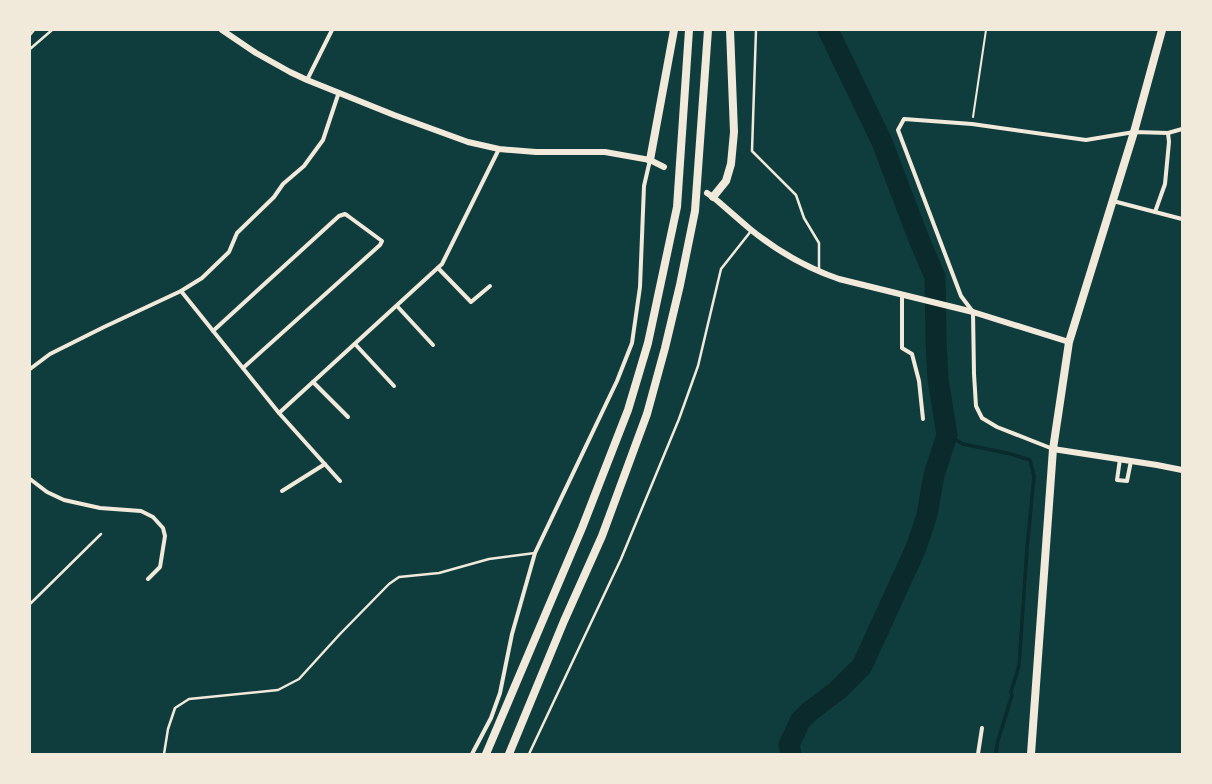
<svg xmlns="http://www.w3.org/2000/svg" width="1212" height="784" viewBox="0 0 1212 784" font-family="'Fira Sans',sans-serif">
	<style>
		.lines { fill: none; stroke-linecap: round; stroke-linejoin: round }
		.stream { stroke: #0a2a2b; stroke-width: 3.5 }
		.river { stroke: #0a2a2b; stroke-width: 21 }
		.path { stroke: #f1e9da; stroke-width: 2 }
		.service { stroke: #f1e9da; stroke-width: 2.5 }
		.minor { stroke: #f1e9da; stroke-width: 4 }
		.tertiary { stroke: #f1e9da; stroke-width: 6 }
		.trunk { stroke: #f1e9da; stroke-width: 8 }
	</style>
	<rect width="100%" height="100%" fill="#0f3d3e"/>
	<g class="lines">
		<!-- stream -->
		<polyline class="stream" points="947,435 963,444 1011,454 1030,460 1034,476 1027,549 1019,666 1011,692 1012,695 997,744 996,754"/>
		<!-- river -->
		<polyline class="river" points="791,754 789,745 800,721 809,712 838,690 862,666 916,548 927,515 934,475 947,435 938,379 936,341 935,277 918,237 882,142 828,30"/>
		<!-- path -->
		<polyline class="path" points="973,117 986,30"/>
		<!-- service -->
		<g class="service">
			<polyline points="756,30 752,151 796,195 804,218 819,243 819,270"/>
			<polyline points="30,35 34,30"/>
			<polyline points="30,49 52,30"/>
			<polyline points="30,604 101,534"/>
			<polyline points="164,754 168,729 175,708 189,699 278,690 299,679 340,634 389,584 399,577 439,573 489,559 535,553"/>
			<polyline points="529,754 621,559 679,419 698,366 721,269 751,231"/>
		</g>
		<!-- minor -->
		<g class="minor">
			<polyline points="307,80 332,30"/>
			<polyline points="1113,201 1182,219"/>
			<polyline points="1155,212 1165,184 1169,142 1168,133"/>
			<polyline points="438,268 471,302 490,286"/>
			<polyline points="181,291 279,413 340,481"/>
			<polyline points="902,295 902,348 912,354 919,381 923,419"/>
			<polyline points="397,306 433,345"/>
			<polyline points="213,331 339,216 345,214 348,216 382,241 380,245 243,368"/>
			<polyline points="355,344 394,386"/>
			<polyline points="30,369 50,354 104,327 181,291 202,278 229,252 237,233 274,197 283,184 304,166 323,140 339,92"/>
			<polyline points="313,382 348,417"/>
			<polyline points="279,413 442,264 499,149"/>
			<polyline points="1053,449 997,427 982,418 976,406 974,374 973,312 961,296 898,130 904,119 972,124 1086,140 1134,132 1168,133 1182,129"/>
			<polyline points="1120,459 1117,480 1127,481 1131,461"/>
			<polyline points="30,479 47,492 64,500 100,508 141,511 153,517 163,528 165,536 160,567 148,579"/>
			<polyline points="282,491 325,464"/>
			<polyline points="472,754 491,718 500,693 512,634 535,553 617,381 632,343 640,287 644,186 650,160"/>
			<polyline points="978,754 982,728"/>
		</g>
		<!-- tertiary -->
		<g class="tertiary">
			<polyline points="222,30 256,53 290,72 307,80 394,115 468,142 499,149 536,152 605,152 650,160 664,167"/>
			<path d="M707 193 713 197C726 208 738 219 750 229 777 251 807 268 839 279L973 312 1069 342"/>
			<polyline points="1053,449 1157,465 1182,470"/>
		</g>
		<!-- trunk -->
		<g class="trunk">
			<polyline points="650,160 674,30"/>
			<polyline points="713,197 726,181 731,164 734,132 730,30"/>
			<polyline points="486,754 582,528 628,410 648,343 677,207 689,30"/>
			<polyline points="509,754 564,621 602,536 647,414 665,348 680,285 695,211 708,30"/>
			<polyline points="1031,754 1053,449 1069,342 1134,132 1162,30"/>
		</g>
	</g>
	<!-- border -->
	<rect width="1212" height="784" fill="none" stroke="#f1e9da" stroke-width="62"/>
</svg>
